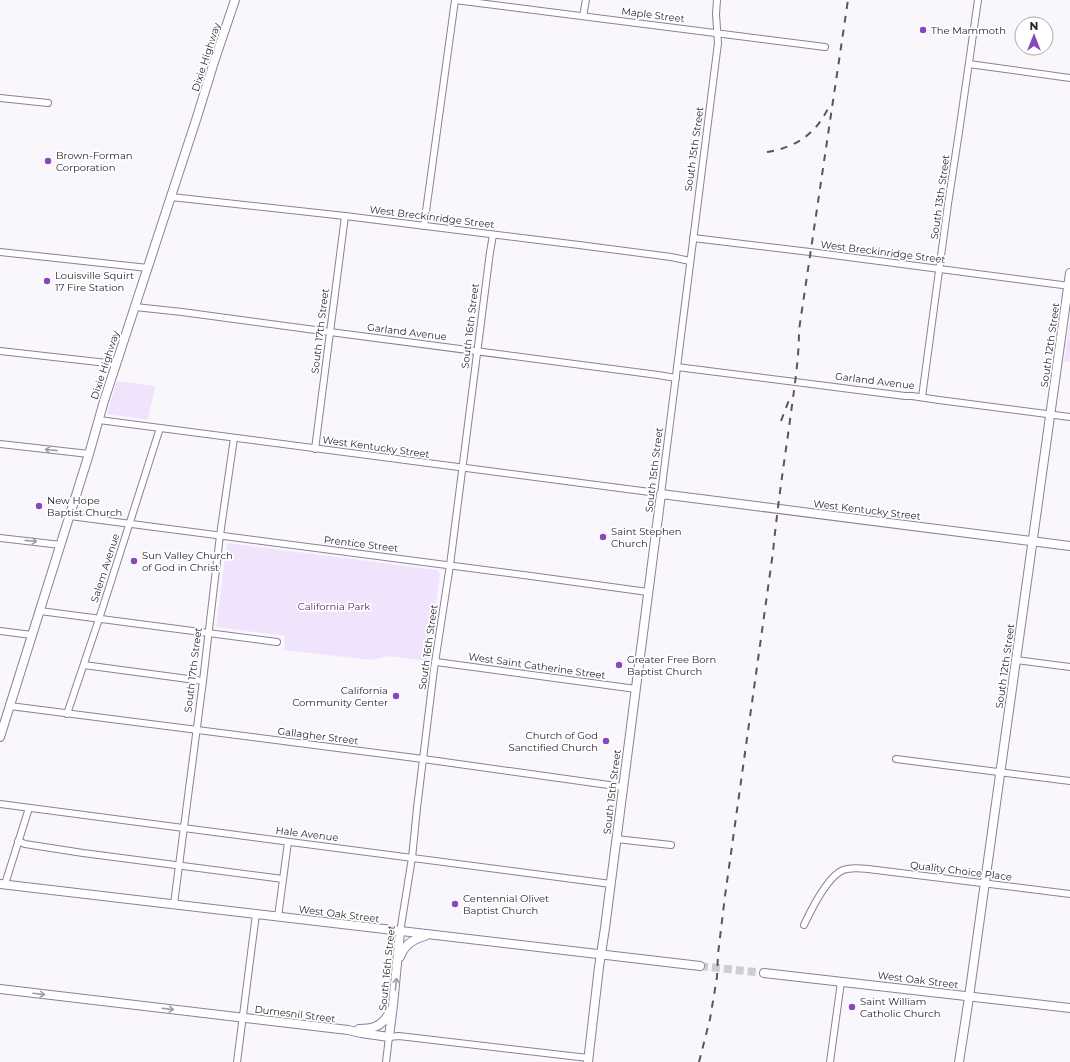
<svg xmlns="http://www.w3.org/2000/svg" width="1070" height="1062" viewBox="0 0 1070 1062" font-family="Montserrat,sans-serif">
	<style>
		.green { fill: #f0e4fd }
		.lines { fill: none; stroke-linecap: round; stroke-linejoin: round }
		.secondary-tunnel { stroke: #d0ccd3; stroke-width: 8; stroke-dasharray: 8 4; stroke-linecap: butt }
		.street-casing { stroke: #8d7f9b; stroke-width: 8 }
		.secondary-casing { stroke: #8d7f9b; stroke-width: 10 }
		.street { stroke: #fff; stroke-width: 6 }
		.secondary { stroke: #fff; stroke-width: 8 }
		.rail { stroke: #59555e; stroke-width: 2; stroke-dasharray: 7 7; stroke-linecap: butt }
		.oneway { stroke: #9f9da2 }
		.poi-dot { fill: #8847bb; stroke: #fff; stroke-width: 1.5 }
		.labels { text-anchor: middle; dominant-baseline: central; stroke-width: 3.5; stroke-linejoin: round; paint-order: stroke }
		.street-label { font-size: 10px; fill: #2a2530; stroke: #fff }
		.poi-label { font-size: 10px; fill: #2a2530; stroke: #fff; text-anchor: start }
		.park-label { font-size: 10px; fill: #4d3166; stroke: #fff }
	</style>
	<rect width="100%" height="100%" fill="#f9f6fc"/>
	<!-- green -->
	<g class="green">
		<polygon points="1070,320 1070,362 1064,361"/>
		<polygon points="117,381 155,386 148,420 107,414"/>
		<polygon points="227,543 438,570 440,574 428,661 389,656 371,660 284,650 285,636 216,627"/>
	</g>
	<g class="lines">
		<!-- secondary-tunnel -->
		<polyline class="secondary-tunnel" points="700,966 764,973"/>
		<defs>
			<g id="street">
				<polyline points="455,0 825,47"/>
				<polyline points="583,16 586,0"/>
				<polyline points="969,64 1070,78"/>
				<polyline points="0,98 48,103"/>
				<polyline points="171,197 345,216 579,245 671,257 690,261"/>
				<polyline points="424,226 455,0"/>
				<polyline points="693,238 810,252 1070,286"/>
				<polyline points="0,252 148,268"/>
				<polyline points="135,307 182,312 330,332 658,375 676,378"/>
				<polyline points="0,351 116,364"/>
				<polyline points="677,367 905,396 912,396 939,400 1070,417"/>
				<polyline points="922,397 948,204 959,132 978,0"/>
				<polyline points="99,420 650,492"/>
				<polyline points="0,444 89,454"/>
				<polyline points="315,449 345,216"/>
				<polyline points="661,494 718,43 716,14 717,0"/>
				<polyline points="70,516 531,576 648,592"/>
				<polyline points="0,538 61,545"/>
				<polyline points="40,611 277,642"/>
				<polyline points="0,631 32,635"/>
				<polyline points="1016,660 1070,667"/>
				<polyline points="436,662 636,689"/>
				<polyline points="84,665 203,681"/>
				<polyline points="10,706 423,759 623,787"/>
				<polyline points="67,714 99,619 160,428"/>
				<polyline points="896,759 1070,781"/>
				<polyline points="0,804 611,884"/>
				<polyline points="616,839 671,845"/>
				<polyline points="18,841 25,844 83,853 283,879"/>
				<polyline points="5,884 29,808"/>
				<polyline points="174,904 203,681 220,535 234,438"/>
				<polyline points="278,917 288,842"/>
				<path d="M804 925C811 910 827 877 843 870 851 867 860 868 868 869L1070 894"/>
				<polyline points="400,932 412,858 417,808 434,669 450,565 490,252 493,235"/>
				<polyline points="237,1062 256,914"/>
				<polyline points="386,1062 389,1037 399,1036 588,1058"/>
				<polyline points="830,1062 841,982"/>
			</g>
			<g id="secondary">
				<polyline points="0,737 89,454 104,401 197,117 214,62 235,0"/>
				<polyline points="0,884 700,966"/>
				<path d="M400 957C404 945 413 939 425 936"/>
				<polyline points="764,973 1070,1008"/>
				<polyline points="0,989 348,1030 361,1033 389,1037 393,1005 400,932"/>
				<path d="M359 1029C376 1029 383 1025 391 1010"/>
				<polyline points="588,1062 599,967 605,928 661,494 1070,546"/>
				<polyline points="959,1062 968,1004 1070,273"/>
			</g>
		</defs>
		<!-- street casing -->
		<use href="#street" class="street-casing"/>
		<!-- secondary casing -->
		<use href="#secondary" class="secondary-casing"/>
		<!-- street -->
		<use href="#street" class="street"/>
		<!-- secondary -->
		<use href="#secondary" class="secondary"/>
		<!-- rail -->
		<g class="rail">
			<path d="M767 152C798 147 818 132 830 104"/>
			<polyline points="781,421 789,400"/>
			<path d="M699 1062 710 1019 717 977 718 954 725 896 773 552C777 511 783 469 789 428 793 395 799 363 799 330L848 0"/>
		</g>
	</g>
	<!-- one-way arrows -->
	<defs><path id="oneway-shaft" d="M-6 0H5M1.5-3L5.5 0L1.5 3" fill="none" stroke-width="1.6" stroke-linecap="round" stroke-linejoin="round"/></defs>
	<g class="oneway">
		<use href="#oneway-shaft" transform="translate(51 450) rotate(-174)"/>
		<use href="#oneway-shaft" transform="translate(31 541) rotate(6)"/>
		<use href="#oneway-shaft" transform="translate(396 984) rotate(-84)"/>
		<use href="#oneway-shaft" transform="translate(39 994) rotate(7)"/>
		<use href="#oneway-shaft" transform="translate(168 1009) rotate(7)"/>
	</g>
	<!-- markers -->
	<g class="poi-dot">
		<circle cx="923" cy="30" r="4"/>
		<circle cx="48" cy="161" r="4"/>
		<circle cx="47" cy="281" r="4"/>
		<circle cx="39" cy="506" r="4"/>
		<circle cx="603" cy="537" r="4"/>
		<circle cx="134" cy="561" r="4"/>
		<circle cx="619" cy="665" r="4"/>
		<circle cx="396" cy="696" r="4"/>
		<circle cx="606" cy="741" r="4"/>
		<circle cx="455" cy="904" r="4"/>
		<circle cx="852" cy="1007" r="4"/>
	</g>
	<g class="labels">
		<!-- street labels -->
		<g class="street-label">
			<text transform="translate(653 15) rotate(7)">Maple Street</text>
			<text transform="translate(206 57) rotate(-72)">Dixie Highway</text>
			<text transform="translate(694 149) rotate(-82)">South 15th Street</text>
			<text transform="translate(940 197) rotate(-82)">South 13th Street</text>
			<text transform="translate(432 217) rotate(7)">West Breckinridge Street</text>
			<text transform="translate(883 252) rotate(7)">West Breckinridge Street</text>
			<text transform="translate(470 326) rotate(-83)">South 16th Street</text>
			<text transform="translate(320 331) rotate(-83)">South 17th Street</text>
			<text transform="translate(407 332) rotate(7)">Garland Avenue</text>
			<text transform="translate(1050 345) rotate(-82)">South 12th Street</text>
			<text transform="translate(105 365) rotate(-72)">Dixie Highway</text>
			<text transform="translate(875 381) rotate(7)">Garland Avenue</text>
			<text transform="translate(376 447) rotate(8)">West Kentucky Street</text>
			<text transform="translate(654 470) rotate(-83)">South 15th Street</text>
			<text transform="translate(867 510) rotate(7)">West Kentucky Street</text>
			<text transform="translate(361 544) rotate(7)">Prentice Street</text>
			<text transform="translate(105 568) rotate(-72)">Salem Avenue</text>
			<text transform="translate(428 647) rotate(-82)">South 16th Street</text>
			<text transform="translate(537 666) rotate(8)">West Saint Catherine Street</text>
			<text transform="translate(1005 666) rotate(-82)">South 12th Street</text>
			<text transform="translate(193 670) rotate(-83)">South 17th Street</text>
			<text transform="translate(318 736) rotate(7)">Gallagher Street</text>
			<text transform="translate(612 792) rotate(-83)">South 15th Street</text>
			<text transform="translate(307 834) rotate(7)">Hale Avenue</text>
			<text transform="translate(961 871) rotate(7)">Quality Choice Place</text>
			<text transform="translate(339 914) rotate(7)">West Oak Street</text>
			<text transform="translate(387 968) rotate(-84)">South 16th Street</text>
			<text transform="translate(918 980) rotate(7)">West Oak Street</text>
			<text transform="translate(295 1014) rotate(7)">Dumesnil Street</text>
		</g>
		<!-- poi labels -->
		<g class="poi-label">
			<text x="931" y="30">The Mammoth</text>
			<text x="56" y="155">Brown-Forman<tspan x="56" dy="12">Corporation</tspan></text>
			<text x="55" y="275">Louisville Squirt<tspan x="55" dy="12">17 Fire Station</tspan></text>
			<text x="47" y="500">New Hope<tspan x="47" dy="12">Baptist Church</tspan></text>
			<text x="611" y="531">Saint Stephen<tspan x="611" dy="12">Church</tspan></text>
			<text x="142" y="555">Sun Valley Church<tspan x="142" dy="12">of God in Christ</tspan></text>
			<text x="627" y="659">Greater Free Born<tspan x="627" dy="12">Baptist Church</tspan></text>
			<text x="388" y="690" text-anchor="end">California<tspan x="388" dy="12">Community Center</tspan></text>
			<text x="598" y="735" text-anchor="end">Church of God<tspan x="598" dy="12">Sanctified Church</tspan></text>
			<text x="463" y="898">Centennial Olivet<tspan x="463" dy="12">Baptist Church</tspan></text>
			<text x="860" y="1001">Saint William<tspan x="860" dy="12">Catholic Church</tspan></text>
		</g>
		<!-- park labels -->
		<g class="park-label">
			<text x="334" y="606">California Park</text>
		</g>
	</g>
	<!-- north arrow -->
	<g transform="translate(1034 36)"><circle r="19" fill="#ffffff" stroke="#aaa8ac"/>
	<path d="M0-3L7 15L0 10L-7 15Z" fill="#8847bb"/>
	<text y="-6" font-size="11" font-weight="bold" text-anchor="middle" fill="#2a2530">N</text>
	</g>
</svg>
